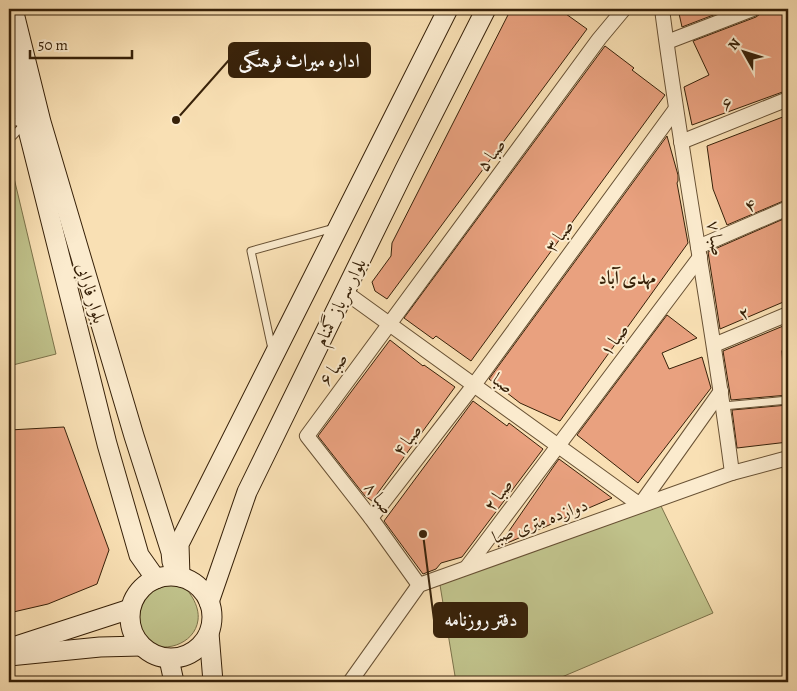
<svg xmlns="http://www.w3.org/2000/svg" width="797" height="691" viewBox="0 0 797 691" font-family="Alegreya,Amiri,serif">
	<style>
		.green { fill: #c0c28b; stroke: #7c724a }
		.building { fill: #e9a17f; stroke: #372109 }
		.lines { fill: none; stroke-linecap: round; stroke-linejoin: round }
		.lane-casing { stroke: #685134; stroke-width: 9 }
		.street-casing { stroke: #685134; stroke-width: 16 }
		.secondary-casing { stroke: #372109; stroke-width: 21 }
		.lane { stroke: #fbebce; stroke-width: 7 }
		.street { stroke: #fbebce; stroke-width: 14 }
		.secondary { stroke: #fbebce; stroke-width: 19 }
		.labels { text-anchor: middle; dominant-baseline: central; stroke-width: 4; stroke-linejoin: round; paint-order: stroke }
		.street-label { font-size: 18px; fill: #372109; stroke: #fbebce }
		.neighbourhood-label { font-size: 19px; font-weight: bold; fill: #372109; stroke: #fbebce }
		.leader { fill: none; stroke: #372109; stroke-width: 2 }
		.callout-dot { fill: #372109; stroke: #fbebce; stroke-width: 2 }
		.callout { fill: #372109; stroke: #372109; stroke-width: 2 }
		.callout-label { font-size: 19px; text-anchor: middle; font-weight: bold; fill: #fff }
	</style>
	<rect width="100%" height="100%" fill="#f9e0b4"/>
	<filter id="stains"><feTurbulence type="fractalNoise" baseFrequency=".004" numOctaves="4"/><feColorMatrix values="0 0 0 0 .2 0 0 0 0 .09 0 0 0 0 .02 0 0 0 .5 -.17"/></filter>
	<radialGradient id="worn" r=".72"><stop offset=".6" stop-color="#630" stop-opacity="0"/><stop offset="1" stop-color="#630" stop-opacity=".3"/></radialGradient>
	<!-- green -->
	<g class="green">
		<polygon points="9,157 56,354 9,366"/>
		<polygon points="660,504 713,613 550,682 456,682 440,585"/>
		<path d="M161 579C166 580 172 579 176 581 189 588 200 606 198 620 195 645 161 655 144 640 134 630 128 610 136 597 142 589 152 584 161 579Z"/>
	</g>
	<!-- building -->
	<g class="building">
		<polygon points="511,9 559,9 587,29 387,299 375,291 372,282 391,256 392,243"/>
		<polygon points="678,9 729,9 682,27"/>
		<polygon points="762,9 788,9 788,90 692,125 684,87 709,75 693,41 756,17 760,14"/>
		<polygon points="605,46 634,68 632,70 665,95 471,361 436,336 433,339 404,318"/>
		<polygon points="788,115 788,199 727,225 713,189 707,146"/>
		<polygon points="667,136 678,175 678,181 677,183 688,243 560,421 520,403 489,379"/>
		<polygon points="788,217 788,300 720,329 708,252"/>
		<polygon points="667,315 697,338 662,353 669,369 702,357 711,388 638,483 577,435"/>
		<polygon points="788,324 788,346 784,347 782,351 783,367 788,369 788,395 731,400 723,351"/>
		<polygon points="390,340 423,366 424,365 455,387 372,501 365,496 318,436"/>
		<polygon points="473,401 507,426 509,423 543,449 462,557 441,563 436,569 423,574 384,521"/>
		<polygon points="788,405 788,442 737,448 732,410"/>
		<polygon points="64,427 109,550 97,584 48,604 9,613 9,430"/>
		<polygon points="559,459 612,498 498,547 556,463"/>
	</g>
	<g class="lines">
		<defs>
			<g id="lane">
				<polyline points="9,122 26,122"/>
				<polyline points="9,138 13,136 24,124"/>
				<polyline points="272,349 251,251 334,228"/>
				<polyline points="787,351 788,364"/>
				<polyline points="723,406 788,400"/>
			</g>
			<g id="street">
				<path d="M662 9C682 164 712 318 732 473"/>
				<polyline points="667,42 753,9"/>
				<polyline points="681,142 788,99"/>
				<polyline points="698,247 788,208"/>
				<polyline points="345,292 640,505 721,391"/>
				<polyline points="714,345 788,314"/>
				<polyline points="371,518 474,385 675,110"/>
				<polyline points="467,567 700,257"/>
				<polyline points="419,585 371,518 307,436 599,39 624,9"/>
				<polyline points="350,682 419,585 732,473 788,458"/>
			</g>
			<g id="secondary">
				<polyline points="13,9 41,122 134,436 171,552 172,562"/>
				<polyline points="9,63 26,122 107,444 139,555 156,579"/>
				<circle cx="171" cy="617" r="41"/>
				<polyline points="180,577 179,544 448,9"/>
				<polyline points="209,602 247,492 405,169 486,9"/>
				<polyline points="209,633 213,682"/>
				<polyline points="10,648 130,609"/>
				<polyline points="9,656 100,647 141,646"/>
				<polyline points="169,659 174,682"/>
			</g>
		</defs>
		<!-- lane casing -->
		<use href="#lane" class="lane-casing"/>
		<!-- street casing -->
		<use href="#street" class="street-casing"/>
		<!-- secondary casing -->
		<use href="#secondary" class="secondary-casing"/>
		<!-- lane -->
		<use href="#lane" class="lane"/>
		<!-- street -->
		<use href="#street" class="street"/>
		<!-- secondary -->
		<use href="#secondary" class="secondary"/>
	</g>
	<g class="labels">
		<!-- street labels -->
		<g class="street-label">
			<text transform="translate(727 103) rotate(-22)">۶</text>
			<text transform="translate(491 155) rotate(-54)">صبا ۵</text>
			<text transform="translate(750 205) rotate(-23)">۴</text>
			<text transform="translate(559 236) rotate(-54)">صبا ۳</text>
			<text transform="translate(716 238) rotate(81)">صبا ۷</text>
			<text transform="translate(91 293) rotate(73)">بلوار فارابی</text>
			<text transform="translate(340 302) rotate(-64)">بلوار سرباز گمنام</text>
			<text transform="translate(744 313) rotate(-23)">۲</text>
			<text transform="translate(614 340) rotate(-53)">صبا ۱</text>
			<text transform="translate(333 369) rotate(-54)">صبا ۶</text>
			<text transform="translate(503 383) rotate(36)">صبا</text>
			<text transform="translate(407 440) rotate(-52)">صبا ۴</text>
			<text transform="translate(498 495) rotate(-53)">صبا ۲</text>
			<text transform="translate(379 498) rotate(53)">صبا ۸</text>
			<text transform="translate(540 521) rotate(-20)">دوازده متری صبا</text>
		</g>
		<!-- neighbourhood labels -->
		<g class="neighbourhood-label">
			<text x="627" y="278">مهدی آباد</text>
		</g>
	</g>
	<!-- callouts -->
	<path class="leader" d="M176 120L229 60M423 534L434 620"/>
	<g class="callout-dot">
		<circle cx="176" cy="120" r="5"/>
		<circle cx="423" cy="534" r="5"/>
	</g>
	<g class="callout">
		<rect x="229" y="43" width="141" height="34" rx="5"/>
		<rect x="434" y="603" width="93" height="34" rx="5"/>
	</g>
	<g class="callout-label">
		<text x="299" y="67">اداره میراث فرهنگی</text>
		<text x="481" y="626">دفتر روزنامه</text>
	</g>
	<!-- margin -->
	<rect width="797" height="691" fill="none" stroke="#f9e0b4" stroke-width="30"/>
	<rect x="10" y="10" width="777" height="671" fill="none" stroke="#372109" stroke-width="2.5"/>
	<rect x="15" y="15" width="767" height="661" fill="none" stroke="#372109"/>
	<!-- north arrow -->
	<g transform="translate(744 52) rotate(309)" stroke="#fbebce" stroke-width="4" paint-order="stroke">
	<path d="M0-4L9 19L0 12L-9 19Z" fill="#372109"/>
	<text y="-8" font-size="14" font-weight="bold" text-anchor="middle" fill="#372109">N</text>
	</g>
	<!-- scale -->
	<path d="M30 50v8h102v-8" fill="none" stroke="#372109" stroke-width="2.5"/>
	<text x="38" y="50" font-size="15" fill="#372109" stroke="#fbebce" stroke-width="4" paint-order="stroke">50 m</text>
	<rect width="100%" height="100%" filter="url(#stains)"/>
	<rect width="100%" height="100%" fill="url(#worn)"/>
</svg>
